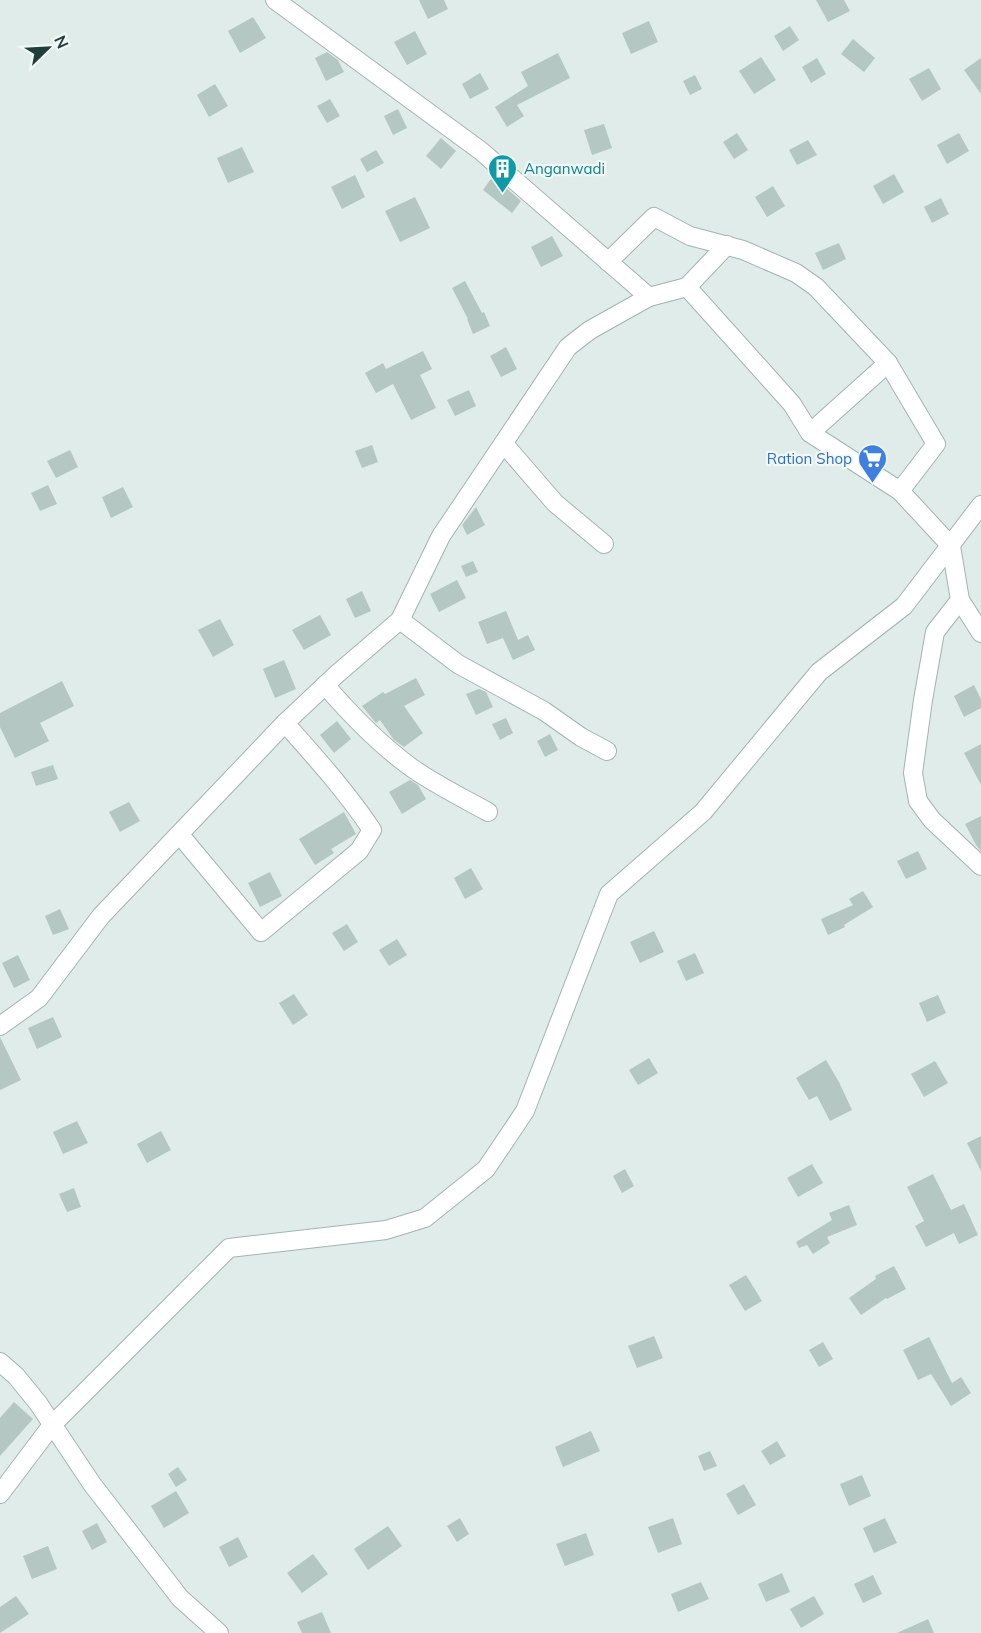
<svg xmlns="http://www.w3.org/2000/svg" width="981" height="1633" viewBox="0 0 981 1633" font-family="Mulish,sans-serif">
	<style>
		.building { fill: #b5c7c3 }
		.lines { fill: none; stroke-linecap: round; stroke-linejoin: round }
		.minor-casing { stroke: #a2b4b2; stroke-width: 20 }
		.minor { stroke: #fff; stroke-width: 18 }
		.labels { text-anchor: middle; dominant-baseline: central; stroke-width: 4.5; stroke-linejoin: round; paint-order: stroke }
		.culture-label { font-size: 15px; fill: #0d838f; stroke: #f0f8f6; text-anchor: start }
		.shop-label { font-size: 15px; fill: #366cbe; stroke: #f0f8f6; text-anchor: end }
	</style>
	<rect width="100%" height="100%" fill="#e0ece9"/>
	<!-- building -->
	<g class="building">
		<polygon points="419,0 444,0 448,9 428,19"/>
		<polygon points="816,0 844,0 850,11 828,22"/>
		<polygon points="253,17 266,38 240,53 228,31"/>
		<polygon points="649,21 658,42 631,54 622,33"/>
		<polygon points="790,26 799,40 783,51 774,36"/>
		<polygon points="415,31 427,54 407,65 394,42"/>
		<polygon points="853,39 875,58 864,72 841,54"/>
		<polygon points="327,52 338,60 344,72 326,81 315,58"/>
		<polygon points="558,53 570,78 517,105 524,116 507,127 495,107 528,86 521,72"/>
		<polygon points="761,57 776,80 754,94 739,71"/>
		<polygon points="817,58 826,74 811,83 802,67"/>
		<polygon points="981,58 981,94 964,70"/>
		<polygon points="929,68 941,89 922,101 909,79"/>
		<polygon points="480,73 489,89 470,99 462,84"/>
		<polygon points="695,75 702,89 690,95 683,81"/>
		<polygon points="215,84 228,106 209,117 197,95"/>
		<polygon points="330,99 340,116 327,123 317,106"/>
		<polygon points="398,109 407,128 393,135 384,116"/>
		<polygon points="604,124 612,148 592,155 584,130"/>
		<polygon points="737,133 748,150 734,159 723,142"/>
		<polygon points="959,133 969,151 947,164 937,145"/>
		<polygon points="441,138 456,151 441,169 426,156"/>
		<polygon points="808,140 817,155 797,165 789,150"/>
		<polygon points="242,147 254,172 228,183 217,158"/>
		<polygon points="376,150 384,163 367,172 360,159"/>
		<polygon points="894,174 904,192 883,204 873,186"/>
		<polygon points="355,175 365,197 342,209 331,187"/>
		<polygon points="493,176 521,201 512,213 483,190"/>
		<polygon points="773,186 785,206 767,217 755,197"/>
		<polygon points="415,197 430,228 400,242 385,211"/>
		<polygon points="941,198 949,214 932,223 924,207"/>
		<polygon points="552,236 563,256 541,267 531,247"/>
		<polygon points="839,243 846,259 823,270 815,253"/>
		<polygon points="465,281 482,313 484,312 490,326 473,334 467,319 468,319 452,288"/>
		<polygon points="506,347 517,369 501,377 490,356"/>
		<polygon points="423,351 432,369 420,375 436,408 411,420 393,384 376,393 365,373 383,363 386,369"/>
		<polygon points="469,390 476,406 455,416 447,400"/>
		<polygon points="372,445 378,462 362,468 355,451"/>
		<polygon points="70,450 78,467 56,478 47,461"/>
		<polygon points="48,485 57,504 40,511 31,493"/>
		<polygon points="123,487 133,507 111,518 102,497"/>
		<polygon points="476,507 485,525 467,535 462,525"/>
		<polygon points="473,561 478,572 466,577 461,566"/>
		<polygon points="457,580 466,598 439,612 430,594"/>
		<polygon points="362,591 371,611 355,618 346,599"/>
		<polygon points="506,611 518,640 528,635 535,650 513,660 503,638 487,644 478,622"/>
		<polygon points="320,615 331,635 304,650 292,630"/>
		<polygon points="220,619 234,645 213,657 198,630"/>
		<polygon points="284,660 296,689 275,698 263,669"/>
		<polygon points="416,678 425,695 404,706 423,733 404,747 394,740 380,720 376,723 362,706 383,692 385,694"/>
		<polygon points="62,681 74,706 40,723 49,741 15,758 0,727 0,713"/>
		<polygon points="974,685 981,699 981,708 964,717 954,696"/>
		<polygon points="479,689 486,692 493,707 476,715 466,694"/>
		<polygon points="506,718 513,733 500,740 492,724"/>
		<polygon points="337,721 351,739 334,753 320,735"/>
		<polygon points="550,734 558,750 545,757 537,741"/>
		<polygon points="981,744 981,785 964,753"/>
		<polygon points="53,765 58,779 36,786 31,772"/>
		<polygon points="410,780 418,785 426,799 402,814 389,792"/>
		<polygon points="129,802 140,821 120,832 109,812"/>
		<polygon points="344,812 356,834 331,849 334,853 315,865 299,839"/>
		<polygon points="981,816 981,851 976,845 965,824"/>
		<polygon points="918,851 927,869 906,879 897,861"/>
		<polygon points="471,868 483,889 465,899 454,878"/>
		<polygon points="270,872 282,896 260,907 248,883"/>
		<polygon points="863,891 873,907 844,925 845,927 828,935 821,919 853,905 849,899"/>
		<polygon points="60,909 69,929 53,935 45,916"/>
		<polygon points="347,924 358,942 344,951 332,933"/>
		<polygon points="654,931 664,952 640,963 630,942"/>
		<polygon points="397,939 407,955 389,966 379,950"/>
		<polygon points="695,953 704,973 686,981 677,961"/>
		<polygon points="18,955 30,980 14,988 2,963"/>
		<polygon points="294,994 308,1015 293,1025 279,1003"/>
		<polygon points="938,995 946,1013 927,1022 919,1003"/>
		<polygon points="53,1017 62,1037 37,1049 28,1028"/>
		<polygon points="0,1037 21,1080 0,1090"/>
		<polygon points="649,1058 658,1073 638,1085 629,1070"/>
		<polygon points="826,1060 839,1082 852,1110 830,1121 817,1096 809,1100 796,1078"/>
		<polygon points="935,1061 948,1083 924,1097 911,1074"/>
		<polygon points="77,1121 88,1143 63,1154 53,1132"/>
		<polygon points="161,1131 171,1150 147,1163 137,1144"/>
		<polygon points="981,1136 981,1171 967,1143"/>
		<polygon points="812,1164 823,1183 798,1197 787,1178"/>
		<polygon points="625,1169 634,1186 622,1193 613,1176"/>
		<polygon points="933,1174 951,1210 964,1204 978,1235 959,1244 954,1233 926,1247 915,1226 924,1221 907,1187"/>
		<polygon points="74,1188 81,1207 67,1212 59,1194"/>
		<polygon points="849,1205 857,1225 827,1237 830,1243 813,1254 807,1245 799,1248 796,1242 832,1220 829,1213"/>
		<polygon points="894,1266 906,1289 887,1299 886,1298 861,1315 849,1298 876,1279 875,1276"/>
		<polygon points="746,1275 762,1301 745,1311 729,1285"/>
		<polygon points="654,1336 663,1358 637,1368 628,1346"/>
		<polygon points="929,1337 952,1383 961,1377 971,1393 951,1406 931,1374 918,1380 903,1350"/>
		<polygon points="823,1342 833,1359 819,1367 809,1350"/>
		<polygon points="14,1402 33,1419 0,1456 0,1418"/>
		<polygon points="591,1431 600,1451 563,1467 555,1447"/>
		<polygon points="777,1441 786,1456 770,1465 761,1451"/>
		<polygon points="710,1451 717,1466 704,1471 698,1456"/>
		<polygon points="178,1467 187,1480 176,1487 168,1474"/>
		<polygon points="862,1475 871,1496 849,1506 840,1484"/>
		<polygon points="744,1484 756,1505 738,1515 726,1494"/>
		<polygon points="176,1491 189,1513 164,1528 151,1506"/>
		<polygon points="460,1518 469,1534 457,1542 447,1526"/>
		<polygon points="673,1518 682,1544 658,1553 648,1527"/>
		<polygon points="885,1518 897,1543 874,1553 863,1528"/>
		<polygon points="97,1523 107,1542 92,1550 82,1531"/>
		<polygon points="388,1526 402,1546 368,1570 354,1549"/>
		<polygon points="586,1533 594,1555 565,1566 556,1544"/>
		<polygon points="238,1537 248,1557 229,1567 219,1547"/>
		<polygon points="48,1546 57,1569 32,1579 23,1556"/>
		<polygon points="313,1554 328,1574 302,1593 287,1573"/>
		<polygon points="782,1573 790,1592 766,1602 758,1584"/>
		<polygon points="873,1575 882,1594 863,1603 854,1584"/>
		<polygon points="701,1582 709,1599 678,1612 671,1594"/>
		<polygon points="16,1596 29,1614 0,1633 0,1607"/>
		<polygon points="814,1596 824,1614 801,1628 790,1609"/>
		<polygon points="322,1612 331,1633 302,1633 297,1622"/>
		<polygon points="928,1619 934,1633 897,1633"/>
	</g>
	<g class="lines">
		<defs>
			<g id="minor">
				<polyline points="275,0 481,151 649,297 687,287 792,404 810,433 900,491 951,546 960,600 981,633"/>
				<polyline points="608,262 654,217 690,236 743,250 796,273 816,287 888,363 936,444 900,491"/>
				<polyline points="687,287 727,245"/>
				<polyline points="810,433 888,363"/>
				<polyline points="504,444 555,503 604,544"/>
				<polyline points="960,600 935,632 923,700 913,773 918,801 932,820 981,866"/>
				<polyline points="400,620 458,664 544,711 581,737 607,751"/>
				<path d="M325 685C351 715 380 745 412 768 436 785 463 798 488 812"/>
				<path d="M180 835 261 932 359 851 372 830C346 791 315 757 285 723"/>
				<polyline points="0,1026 39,998 101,916 285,723 337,674 400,620 441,536 568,347 590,330 649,297"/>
				<polyline points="0,1362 16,1376 38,1403 92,1484 180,1598 219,1633"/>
				<polyline points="0,1494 52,1425 229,1248 386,1230 425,1218 486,1169 525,1111 609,894 703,812 819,672 904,606 981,505"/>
			</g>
		</defs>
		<!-- minor casing -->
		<use href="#minor" class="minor-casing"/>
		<!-- minor -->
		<use href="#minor" class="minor"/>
	</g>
	<!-- icons -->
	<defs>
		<symbol id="building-pin" viewBox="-11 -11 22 30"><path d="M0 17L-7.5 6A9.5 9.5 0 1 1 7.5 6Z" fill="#0f9aa8" stroke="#f0f8f6"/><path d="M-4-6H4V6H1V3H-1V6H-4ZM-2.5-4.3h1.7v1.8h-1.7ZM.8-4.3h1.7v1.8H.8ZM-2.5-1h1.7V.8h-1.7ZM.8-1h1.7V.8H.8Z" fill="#fff"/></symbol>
		<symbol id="supermarket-pin" viewBox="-11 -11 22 30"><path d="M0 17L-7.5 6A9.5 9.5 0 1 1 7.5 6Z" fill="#3f7fe0" stroke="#f0f8f6"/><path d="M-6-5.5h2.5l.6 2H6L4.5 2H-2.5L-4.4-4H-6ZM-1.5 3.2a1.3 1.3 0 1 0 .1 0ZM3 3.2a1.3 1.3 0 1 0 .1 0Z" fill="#fff"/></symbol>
	</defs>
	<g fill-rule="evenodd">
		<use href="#building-pin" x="486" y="152" width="33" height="45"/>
		<use href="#supermarket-pin" x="856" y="442" width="33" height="45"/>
	</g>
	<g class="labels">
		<!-- culture labels -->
		<g class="culture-label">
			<text x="524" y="168">Anganwadi</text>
		</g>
		<!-- shop labels -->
		<g class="shop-label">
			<text x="852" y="458">Ration Shop</text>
		</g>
	</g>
	<!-- north arrow -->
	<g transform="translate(48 48) rotate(66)" stroke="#f0f8f6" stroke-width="4.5" paint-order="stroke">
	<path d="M0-4.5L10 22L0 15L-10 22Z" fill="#1f3e3c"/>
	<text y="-9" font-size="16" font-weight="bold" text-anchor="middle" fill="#1f3e3c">N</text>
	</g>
</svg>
